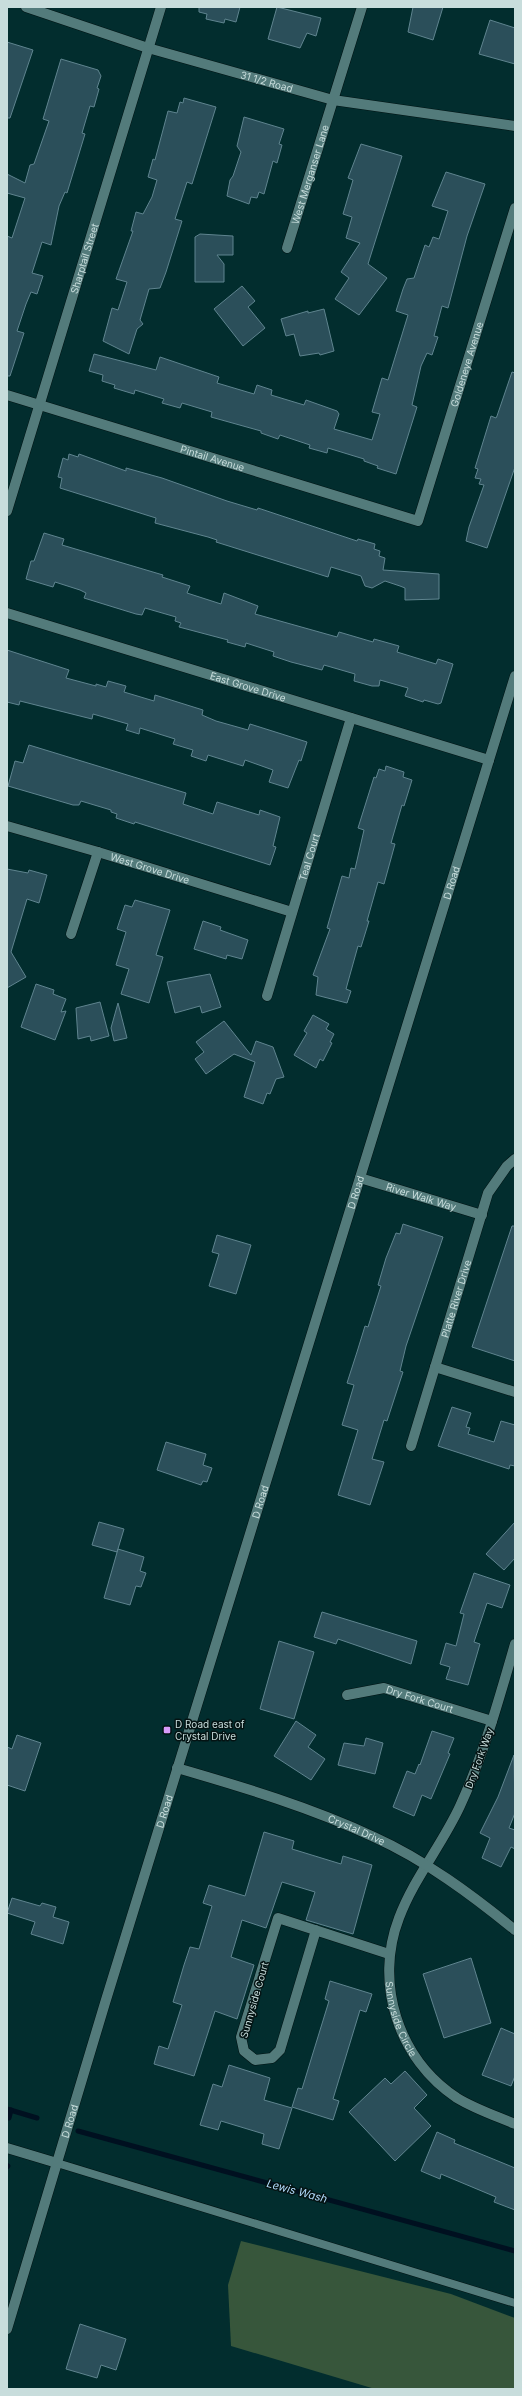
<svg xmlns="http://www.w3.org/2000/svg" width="522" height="2396" viewBox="0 0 522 2396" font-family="Inter,sans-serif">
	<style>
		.green { fill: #37563b }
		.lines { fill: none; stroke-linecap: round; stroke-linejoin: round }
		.stream { stroke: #001020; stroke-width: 5 }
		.building { fill: #2b4f5a; stroke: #5f848f }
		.lane-casing { stroke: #011313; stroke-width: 9 }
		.street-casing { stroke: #011313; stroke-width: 11 }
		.secondary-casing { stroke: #011313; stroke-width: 11 }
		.lane { stroke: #537b7b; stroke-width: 8 }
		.street { stroke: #537b7b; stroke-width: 10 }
		.secondary { stroke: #537b7b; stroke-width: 10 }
		.poi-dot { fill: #d89af8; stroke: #041313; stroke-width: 1.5 }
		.labels { text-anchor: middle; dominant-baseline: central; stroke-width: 3; stroke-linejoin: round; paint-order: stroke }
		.street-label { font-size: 10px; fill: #c8dddc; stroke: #041313 }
		.poi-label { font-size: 10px; fill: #c8dddc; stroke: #041313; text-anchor: start }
		.water-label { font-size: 11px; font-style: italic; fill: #b3dcfd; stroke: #041313 }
	</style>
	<rect width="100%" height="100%" fill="#022d2e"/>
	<!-- green -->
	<polygon class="green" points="241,2241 451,2294 515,2318 515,2389 375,2389 231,2346 228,2285"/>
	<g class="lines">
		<!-- stream -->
		<g class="stream">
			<polyline points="7,2109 37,2118"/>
			<polyline points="9,2118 11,2110"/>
			<polyline points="78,2131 515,2251"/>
			<polyline points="7,2167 8,2166"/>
		</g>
	</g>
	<!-- building -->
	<g class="building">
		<polygon points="199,7 240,7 236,22 225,19 224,23 206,19 207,14 199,12"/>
		<polygon points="277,7 321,18 316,36 307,33 300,48 268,39"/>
		<polygon points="413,7 443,7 433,40 408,32"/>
		<polygon points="490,20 515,28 515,64 479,54"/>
		<polygon points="7,42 33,50 10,118 7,118"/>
		<polygon points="61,59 98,70 101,76 97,88 99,89 94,107 90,106 82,133 85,134 67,193 65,192 59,206 51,245 42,242 32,273 43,276 37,294 31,292 26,304 17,331 24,333 10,376 7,376 7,236 12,238 25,198 7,193 7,174 25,183 30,165 34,164 49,121 43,119"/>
		<polygon points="184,98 216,107 192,184 187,182 175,219 182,221 166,272 160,288 149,289 140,320 143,324 137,329 129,354 103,341 112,308 118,310 127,282 116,279 133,231 131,231 136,212 143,214 152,197 157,180 148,177 153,159 155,160 168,111 177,113 180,102 183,103"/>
		<polygon points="244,117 284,129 279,144 282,145 277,163 273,161 264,194 259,192 257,198 251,197 249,204 227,196 230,180 233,176 241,152 237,146"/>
		<polygon points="361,144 402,156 368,264 387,278 359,315 335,299 349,278 341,272 360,243 346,238 352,217 343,214 353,180 348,178"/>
		<polygon points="446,172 485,184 467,236 448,308 442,306 434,336 438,337 432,355 427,353 421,366 412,405 417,407 396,474 377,468 378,466 364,461 364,459 328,448 327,453 309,448 310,445 280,435 278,439 261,433 261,431 211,417 212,412 182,403 180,408 162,403 164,399 135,390 134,394 114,388 115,385 102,381 103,375 89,371 94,354 156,370 160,357 219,377 217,383 254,394 257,385 272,390 271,395 304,405 306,400 337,411 339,414 334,429 372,440 380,414 372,412 382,378 388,380 408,315 396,311 403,289 407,279 414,278 425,245 429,247 433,237 439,239 448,211 432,206"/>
		<polygon points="200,234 233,236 233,255 217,255 224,264 224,282 195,282 195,237"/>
		<polygon points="242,286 255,301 248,307 265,328 243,346 214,309"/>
		<polygon points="324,309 334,351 320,355 319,353 300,356 294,334 286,336 281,319 308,311 308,313"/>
		<polygon points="512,372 515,373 515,467 487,548 466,541 469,527 484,485 479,484 481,479 475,478 478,469 475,468 491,416 496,418 497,416"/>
		<polygon points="69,454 78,457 79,454 126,471 126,468 162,478 227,501 257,510 258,508 357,541 358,539 375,544 374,549 380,551 379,556 385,558 383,570 439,574 439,599 405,600 405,588 400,586 385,581 372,588 365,586 361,576 331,567 328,577 216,542 217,540 208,537 155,523 156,518 60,488 62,478 58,477 63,458 68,460"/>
		<polygon points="44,533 64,539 62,545 163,575 162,577 190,586 187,593 221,604 224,593 258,606 255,614 337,637 339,632 373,642 374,639 399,646 397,652 436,664 438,659 453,664 441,703 438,704 424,700 423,702 405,696 408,688 380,680 379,686 372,686 354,681 355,674 324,665 322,670 291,662 273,656 274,652 246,643 245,647 227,642 228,640 179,627 181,623 175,621 176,617 145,608 142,615 136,614 84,598 86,593 80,590 55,582 53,587 26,579 31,561 34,561"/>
		<polygon points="7,650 69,670 66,678 96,686 96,684 106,687 108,681 126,686 124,692 154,701 155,695 203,710 202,715 216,721 248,730 250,724 307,742 301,761 299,760 288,788 269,782 273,770 245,760 243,766 208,755 206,761 191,756 193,750 173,744 175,739 140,728 139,734 126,730 128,724 93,714 92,719 20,701 19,705 7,702"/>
		<polygon points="29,745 186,793 183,804 213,814 217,802 259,815 260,810 280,817 273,846 276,847 270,865 135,822 134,824 116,818 117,814 111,812 111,810 81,801 79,805 73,805 8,786 15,761 23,763"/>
		<polygon points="386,766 404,772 403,777 412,780 404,806 402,805 391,843 395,844 384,884 378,882 367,921 369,921 361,947 358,946 346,989 351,991 347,1003 316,995 318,977 313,975 330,929 327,928 342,876 349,878 351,868 355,869 364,830 358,828 374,777 376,778 379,769 385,771"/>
		<polygon points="7,869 28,873 29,870 47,875 39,903 27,899 11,952 26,977 7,988"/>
		<polygon points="135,900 170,910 156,955 163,957 149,1003 121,994 129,969 116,965 126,932 117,929 125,905 132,907"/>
		<polygon points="203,921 221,927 220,930 248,940 242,959 227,955 226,959 194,949"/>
		<polygon points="210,974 221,1007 202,1013 200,1006 175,1013 167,982"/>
		<polygon points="36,984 54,990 53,994 66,999 61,1012 66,1011 55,1040 21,1027"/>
		<polygon points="100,1002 109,1036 91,1041 90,1036 78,1039 76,1008"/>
		<polygon points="118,1003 127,1038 114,1041 111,1028"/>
		<polygon points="313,1015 329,1024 326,1029 334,1034 330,1042 332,1043 323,1061 320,1059 316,1068 294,1055 307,1033 304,1031"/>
		<polygon points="224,1021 251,1055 256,1041 273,1047 284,1077 276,1079 270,1094 267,1093 263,1104 244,1097 255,1062 234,1054 206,1074 195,1059 204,1052 196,1042"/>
		<polygon points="403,1224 443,1237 406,1346 400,1371 403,1372 387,1421 384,1420 372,1459 384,1462 370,1505 338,1495 358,1430 342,1425 354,1385 347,1383 357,1352 365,1326 368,1327 381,1286 378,1285 386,1258 396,1233 400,1234"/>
		<polygon points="512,1226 515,1226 515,1361 472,1347"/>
		<polygon points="217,1235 251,1245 236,1294 209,1286 219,1254 212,1252"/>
		<polygon points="452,1407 471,1413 466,1427 470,1428 468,1434 494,1442 501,1421 515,1425 515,1466 510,1465 509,1469 438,1446"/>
		<polygon points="166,1442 206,1454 203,1465 212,1468 207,1482 203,1481 201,1485 157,1470"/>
		<polygon points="99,1522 124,1529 117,1552 92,1545"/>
		<polygon points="515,1522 515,1558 504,1570 486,1554"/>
		<polygon points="118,1549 144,1557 140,1571 146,1573 141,1587 136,1586 130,1605 104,1598"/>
		<polygon points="474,1573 510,1585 502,1608 487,1603 474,1642 480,1644 468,1685 446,1679 450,1667 440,1664 446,1643 456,1646 464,1614 460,1613"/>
		<polygon points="322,1612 417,1641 411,1664 338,1639 336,1644 314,1637"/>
		<polygon points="279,1641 314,1652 294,1719 260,1709"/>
		<polygon points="296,1721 316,1735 308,1747 325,1759 311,1780 274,1756"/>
		<polygon points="432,1731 454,1738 448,1753 450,1754 431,1799 422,1795 414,1816 393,1807 407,1771 415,1774 419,1764 420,1765"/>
		<polygon points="17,1735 41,1743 25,1791 7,1785 7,1747 12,1749"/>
		<polygon points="366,1738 383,1743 375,1774 338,1765 344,1743 364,1746"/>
		<polygon points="514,1755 515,1813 509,1828 515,1830 515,1849 511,1847 501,1867 482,1858 490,1838 480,1833 498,1797"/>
		<polygon points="264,1832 294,1841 292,1849 341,1864 343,1856 372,1865 353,1934 306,1920 315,1892 282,1882 266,1928 242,1920 231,1957 254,1965 237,2019 215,2011 194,2076 154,2064 159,2046 168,2049 182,2005 173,2002 184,1965 190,1947 199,1949 212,1906 203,1903 209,1885 245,1896"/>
		<polygon points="12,1898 40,1906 42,1903 56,1907 53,1917 69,1922 63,1944 31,1934 35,1922 7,1913"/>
		<polygon points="471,1958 491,2023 444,2038 423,1974"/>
		<polygon points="330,1981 372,1994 366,2012 360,2010 333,2099 339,2101 333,2120 292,2107 298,2088 302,2089 313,2053 329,2001 325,1999"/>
		<polygon points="501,2028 515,2034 515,2076 511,2086 482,2075"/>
		<polygon points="229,2065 270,2078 264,2100 292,2108 279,2149 262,2144 264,2134 221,2121 218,2130 200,2125 213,2084 222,2087"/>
		<polygon points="405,2071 427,2095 414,2108 431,2126 395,2161 349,2112 385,2078 391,2084"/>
		<polygon points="437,2132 455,2140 454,2143 515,2168 515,2210 494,2202 496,2197 441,2174 440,2179 421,2171"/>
		<polygon points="80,2324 126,2339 116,2370 101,2365 97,2378 66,2369"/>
	</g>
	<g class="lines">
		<defs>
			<polyline id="lane" points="57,2163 515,2303"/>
			<g id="street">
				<path id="s1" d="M26 7 148 48 333 100 515 126"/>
				<path id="s2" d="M287 248 362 7"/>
				<path id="s3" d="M7 395 418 521 515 208"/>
				<path id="s4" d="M7 511 161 7"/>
				<path id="s5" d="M7 613 489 760"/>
				<path id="s6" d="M7 826 98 852 292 912"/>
				<polyline points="71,934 98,852"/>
				<path id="s7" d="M267 996 351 718"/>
				<path id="s8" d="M360 1178 482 1215"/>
				<polyline points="435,1367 515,1392"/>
				<path id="s9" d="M411 1446 488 1193 507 1166 515 1159"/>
				<path id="s10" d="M515 1644C499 1699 484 1754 460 1806 442 1845 414 1878 399 1918 374 1983 398 2059 457 2098 475 2109 496 2116 515 2124"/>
				<path id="s11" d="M347 1695 384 1688 492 1721"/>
				<path id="s12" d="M177 1768C243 1787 312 1808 374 1837 425 1860 472 1895 515 1930"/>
				<polyline points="316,1930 280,2050 272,2058 255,2060 244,2051 241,2037 278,1918 389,1954"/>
			</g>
			<g id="secondary">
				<polyline points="7,2148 57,2163"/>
				<path id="s13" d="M7 2329 105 2003 515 676"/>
			</g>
		</defs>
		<!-- lane casing -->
		<use href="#lane" class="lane-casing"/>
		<!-- street casing -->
		<use href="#street" class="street-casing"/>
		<!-- secondary casing -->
		<use href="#secondary" class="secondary-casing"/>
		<!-- lane -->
		<use href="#lane" class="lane"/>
		<!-- street -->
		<use href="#street" class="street"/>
		<!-- secondary -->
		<use href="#secondary" class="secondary"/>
	</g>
	<!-- markers -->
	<rect class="poi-dot" x="163" y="1726" width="8" height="8" rx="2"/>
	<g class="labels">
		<!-- street labels -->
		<g class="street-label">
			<text stroke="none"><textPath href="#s1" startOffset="252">31 1/2 Road</textPath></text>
			<text stroke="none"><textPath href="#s2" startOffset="77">West Merganser Lane</textPath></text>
			<text stroke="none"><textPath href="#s4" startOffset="264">Sharptail Street</textPath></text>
			<text stroke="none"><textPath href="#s3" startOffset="594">Goldeneye Avenue</textPath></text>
			<text stroke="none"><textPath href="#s3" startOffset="215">Pintail Avenue</textPath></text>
			<text stroke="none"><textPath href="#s5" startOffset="252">East Grove Drive</textPath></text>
			<text stroke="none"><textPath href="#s7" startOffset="145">Teal Court</textPath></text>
			<text stroke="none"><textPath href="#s6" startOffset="149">West Grove Drive</textPath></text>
			<text stroke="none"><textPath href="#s13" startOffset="1513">D Road</textPath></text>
			<text stroke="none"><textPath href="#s13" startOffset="1189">D Road</textPath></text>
			<text stroke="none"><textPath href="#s8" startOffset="64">River Walk Way</textPath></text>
			<text stroke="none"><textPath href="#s9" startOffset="154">Platte River Drive</textPath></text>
			<text stroke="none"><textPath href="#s13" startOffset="865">D Road</textPath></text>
			<text stroke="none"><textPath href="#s11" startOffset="75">Dry Fork Court</textPath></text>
			<text transform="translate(479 1758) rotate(-70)">Dry Fork Way</text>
			<text stroke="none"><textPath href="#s13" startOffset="541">D Road</textPath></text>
			<text stroke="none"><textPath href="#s12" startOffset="190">Crystal Drive</textPath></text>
			<text transform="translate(254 2000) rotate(-74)">Sunnyside Court</text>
			<text stroke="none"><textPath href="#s10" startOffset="403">Sunnyside Circle</textPath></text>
			<text stroke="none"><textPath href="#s13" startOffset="217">D Road</textPath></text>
		</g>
		<!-- poi labels -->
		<g class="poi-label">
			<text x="175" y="1724">D Road east of<tspan x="175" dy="12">Crystal Drive</tspan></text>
		</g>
		<!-- water labels -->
		<g class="water-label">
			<text transform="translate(297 2191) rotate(15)">Lewis Wash</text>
		</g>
	</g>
	<!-- border -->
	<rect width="522" height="2396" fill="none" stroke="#c8dddc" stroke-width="16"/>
</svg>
